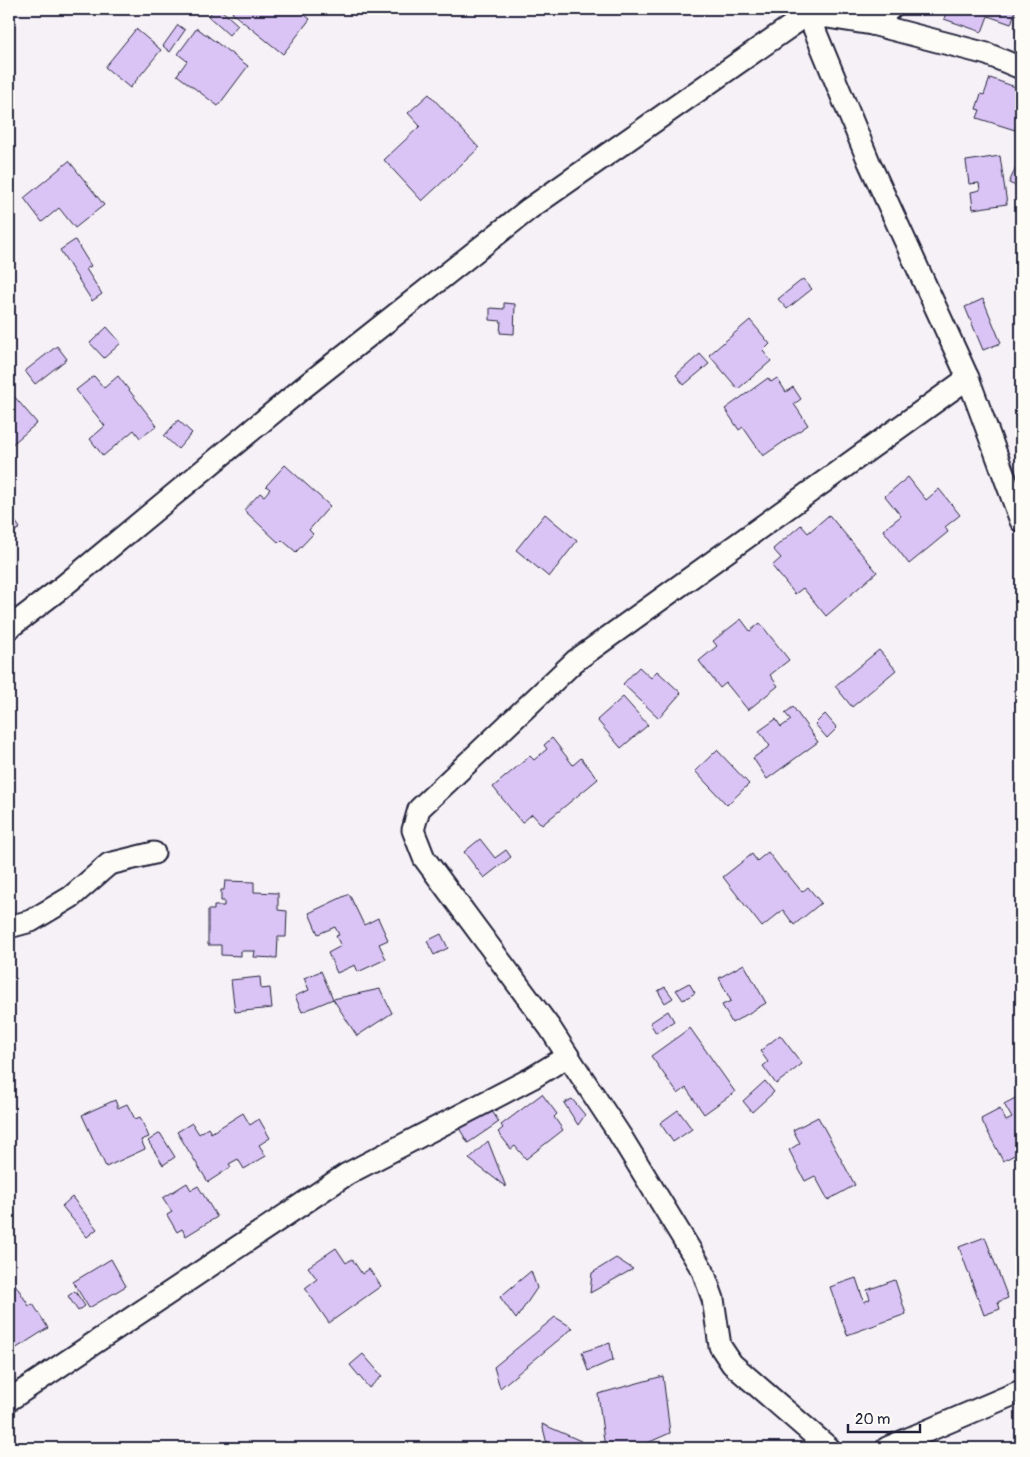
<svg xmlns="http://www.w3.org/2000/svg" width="1030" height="1457" viewBox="0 0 1030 1457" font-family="Pangolin,sans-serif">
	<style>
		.building { fill: #dac4f5; stroke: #22223b }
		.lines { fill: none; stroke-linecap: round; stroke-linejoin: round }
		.minor-casing { stroke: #22223b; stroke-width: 25 }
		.minor { stroke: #fdfcf7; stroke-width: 21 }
	</style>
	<rect width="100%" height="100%" fill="#f6f1f7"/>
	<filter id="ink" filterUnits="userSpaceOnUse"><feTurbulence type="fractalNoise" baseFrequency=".02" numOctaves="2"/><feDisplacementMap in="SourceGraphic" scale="10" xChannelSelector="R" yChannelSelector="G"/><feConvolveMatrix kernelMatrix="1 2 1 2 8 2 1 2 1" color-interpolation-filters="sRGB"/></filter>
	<g filter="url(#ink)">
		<!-- building -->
		<g class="building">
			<polygon points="215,9 220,9 238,25 229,35 208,16"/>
			<polygon points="235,9 297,9 310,19 283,54 232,13"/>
			<polygon points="947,9 1016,9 1011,24 988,16 982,32 944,19"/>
			<polygon points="178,25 185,30 170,52 163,46"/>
			<polygon points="197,28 248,66 218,106 177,75 187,61 178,54"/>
			<polygon points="136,29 161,50 130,88 105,67"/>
			<polygon points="990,78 1021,89 1021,113 1015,130 977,118 980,110 976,109 981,94 984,95"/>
			<polygon points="429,94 479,148 422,201 384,160 420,126 408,113"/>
			<polygon points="1021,155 1021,179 1018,187 1009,183"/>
			<polygon points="1000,156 1007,204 973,209 971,192 980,190 979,183 969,184 966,161"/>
			<polygon points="69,161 104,205 75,228 59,208 42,222 24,198"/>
			<polygon points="75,240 91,266 86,269 102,294 92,301 60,250"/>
			<polygon points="803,279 812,289 787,309 778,299"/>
			<polygon points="983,299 1001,343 983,350 965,307"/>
			<polygon points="504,303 515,304 514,334 500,333 501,321 490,320 490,308 504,309"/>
			<polygon points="750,320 770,344 763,351 771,361 738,389 709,355"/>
			<polygon points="107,327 121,343 104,358 90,343"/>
			<polygon points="57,346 67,359 35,384 25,371"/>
			<polygon points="700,354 709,364 684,385 676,375"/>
			<polygon points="94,376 104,388 118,376 157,426 140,438 134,430 103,456 90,439 105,426 76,390"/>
			<polygon points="768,378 771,382 777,378 786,392 793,387 801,399 794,404 808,425 763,456 743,427 739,430 725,409"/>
			<polygon points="13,395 37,423 9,447 9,399"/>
			<polygon points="178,420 192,433 178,449 164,436"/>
			<polygon points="285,465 330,506 309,530 313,534 296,552 282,540 279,543 244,510 260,493 264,496 270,489 266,486"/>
			<polygon points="908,477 926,500 939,489 960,515 945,527 948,532 909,564 883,530 901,516 885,496"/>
			<polygon points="9,512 20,528 9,535"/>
			<polygon points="545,514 577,541 549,577 516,550"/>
			<polygon points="829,515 877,572 826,616 803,588 795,594 772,566 781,558 773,549 801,525 808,533"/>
			<polygon points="741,619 750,631 760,623 789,660 770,675 778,686 748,710 726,683 720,688 699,661 717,646 713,641"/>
			<polygon points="879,650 896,670 852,707 835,686"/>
			<polygon points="639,667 651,678 657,671 681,693 659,718 623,684"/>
			<polygon points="623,697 648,725 621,748 597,720"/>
			<polygon points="793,707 818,742 767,779 753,758 770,746 759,731 776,719 781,727 791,720 785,713"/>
			<polygon points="825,714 837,728 827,738 815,724"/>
			<polygon points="552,738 573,765 581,758 598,779 542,825 532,814 522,823 493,787 530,756 534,760 547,749 544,745"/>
			<polygon points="717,750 749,784 727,805 695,771"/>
			<polygon points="480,839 495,858 506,850 511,857 484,878 464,852"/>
			<polygon points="768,852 784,873 786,872 802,892 808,887 821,903 794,925 783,910 762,927 723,877 752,854 757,861"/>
			<polygon points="225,881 254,882 254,892 278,893 278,910 287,911 286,937 278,937 277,958 254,957 255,951 241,951 241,956 221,955 221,945 208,945 208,910 214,910 214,906 224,906 224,901 221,901 221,890 224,890"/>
			<polygon points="349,894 364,925 378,918 388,940 379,944 386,959 358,972 355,965 337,973 328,953 341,946 336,936 339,935 335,927 318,934 309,913"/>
			<polygon points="441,934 448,948 434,955 427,941"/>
			<polygon points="744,964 766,1003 732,1023 722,1005 731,1001 719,978"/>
			<polygon points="321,971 333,999 302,1012 295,996 309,990 304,978"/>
			<polygon points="260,977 261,989 270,988 272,1008 235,1012 231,980"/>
			<polygon points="689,983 695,993 683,1000 676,990"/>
			<polygon points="665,987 673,998 665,1003 658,991"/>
			<polygon points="380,989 392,1013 357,1036 333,999"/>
			<polygon points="668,1011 674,1021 656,1033 650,1023"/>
			<polygon points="690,1028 735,1092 704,1114 686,1088 678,1094 651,1056"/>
			<polygon points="780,1035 802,1064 776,1084 763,1066 768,1062 760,1051"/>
			<polygon points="765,1081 774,1092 752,1112 743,1101"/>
			<polygon points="542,1094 557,1114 554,1117 563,1130 526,1159 515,1146 511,1149 498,1132 503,1128 501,1125"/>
			<polygon points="1021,1095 1021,1153 1020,1152 1003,1161 981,1119 1000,1109 1006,1121 1012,1118 1004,1104"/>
			<polygon points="572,1099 585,1115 578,1125 564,1103"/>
			<polygon points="115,1100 118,1108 127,1104 135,1119 140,1117 149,1137 141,1140 145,1149 106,1167 82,1115"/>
			<polygon points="490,1108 499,1122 468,1143 459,1128"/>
			<polygon points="678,1110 692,1129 673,1142 660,1123"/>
			<polygon points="243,1113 250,1125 259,1119 270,1138 259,1145 266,1156 244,1169 238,1159 229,1164 231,1167 208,1182 177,1132 192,1123 199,1134 208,1128 211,1133"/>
			<polygon points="818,1117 855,1185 828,1200 815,1176 805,1181 789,1150 800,1143 793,1130"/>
			<polygon points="160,1133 175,1157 163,1165 148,1141"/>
			<polygon points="488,1141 506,1187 469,1159"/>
			<polygon points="187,1183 191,1190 198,1186 217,1217 186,1236 182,1229 177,1232 167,1215 172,1212 163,1198"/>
			<polygon points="72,1197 97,1229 87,1237 62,1206"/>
			<polygon points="985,1237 1008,1298 998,1302 1000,1309 984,1315 959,1247"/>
			<polygon points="336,1248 346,1263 352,1259 362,1274 369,1269 381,1286 329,1323 305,1288 317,1279 308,1267"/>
			<polygon points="616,1258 633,1269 590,1293 592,1273"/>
			<polygon points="111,1259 126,1286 89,1308 73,1282"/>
			<polygon points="531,1271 537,1288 516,1319 500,1297"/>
			<polygon points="856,1278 864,1302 870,1299 867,1290 895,1280 906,1314 847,1335 830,1287"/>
			<polygon points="15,1284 29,1306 33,1304 48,1328 15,1349 9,1339 9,1288"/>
			<polygon points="75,1291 85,1306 78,1311 68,1296"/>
			<polygon points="555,1317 573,1328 500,1388 494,1367"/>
			<polygon points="610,1343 613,1360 588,1371 582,1352"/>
			<polygon points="363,1354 382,1376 369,1388 350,1365"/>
			<polygon points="663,1376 670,1433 636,1448 605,1448 598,1394"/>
			<polygon points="542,1424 581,1441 577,1448 548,1448"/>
		</g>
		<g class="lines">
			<defs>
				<g id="minor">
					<polyline points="806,9 869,162 968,378 1021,521"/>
					<polyline points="872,24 987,54 1021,68"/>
					<polyline points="9,628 61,588 304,387 529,209 808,14 872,24 890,9"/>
					<polyline points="9,927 31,921 71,897 109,864 154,853"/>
					<polyline points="568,1056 620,1135 703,1271 713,1299 720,1346 732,1364 829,1448"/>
					<polyline points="9,1400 347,1174 532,1078 568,1056 550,1028 424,858 413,830 419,809 575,661 968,378"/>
					<polyline points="887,1448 1021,1391"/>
				</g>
			</defs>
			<!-- minor casing -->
			<use href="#minor" class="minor-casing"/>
			<!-- minor -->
			<use href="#minor" class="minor"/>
		</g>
	</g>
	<!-- margin -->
	<rect width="1030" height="1457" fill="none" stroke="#fdfcf7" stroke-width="30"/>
	<rect x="15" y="15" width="1000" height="1427" fill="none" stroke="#22223b" stroke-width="2" filter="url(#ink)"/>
	<!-- scale -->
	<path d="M848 1424v8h72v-8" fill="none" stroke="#22223b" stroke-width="2.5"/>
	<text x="855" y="1424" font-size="15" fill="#22223b" stroke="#fdfcf7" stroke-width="4" paint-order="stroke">20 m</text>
</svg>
